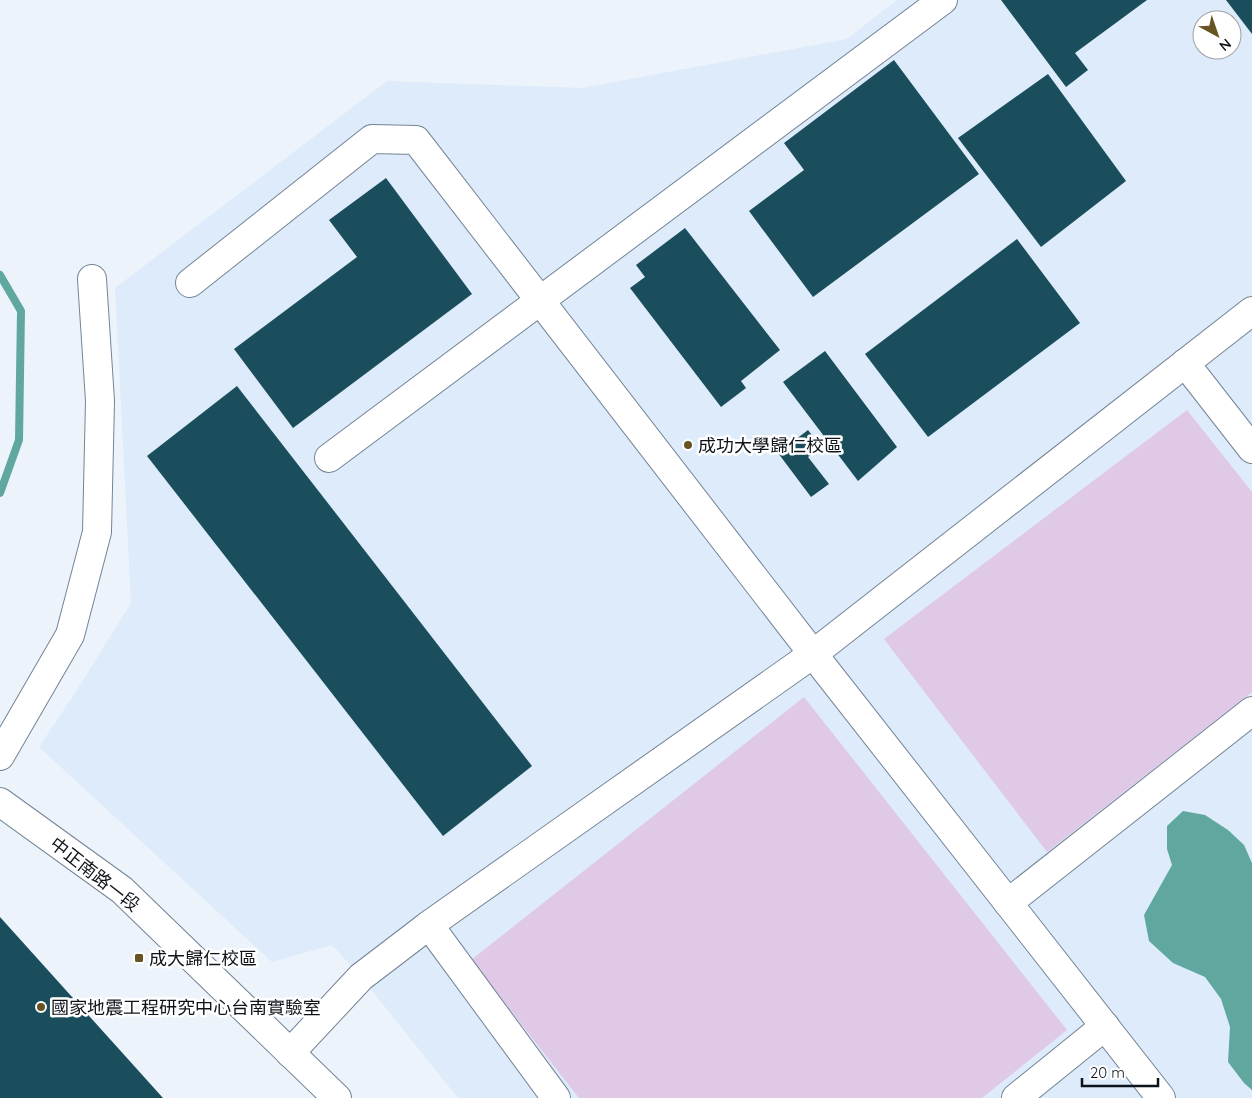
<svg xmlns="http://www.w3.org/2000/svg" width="1252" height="1098" viewBox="0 0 1252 1098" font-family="Quicksand,'Noto Sans TC',sans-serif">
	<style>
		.built { fill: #deebfb; fill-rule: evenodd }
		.green { fill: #dfc9e6 }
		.water { fill: #60a89f }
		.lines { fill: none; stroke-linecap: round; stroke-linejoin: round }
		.stream { stroke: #60a89f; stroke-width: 8 }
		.building { fill: #1a4e5c }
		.minor-casing { stroke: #748495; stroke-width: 30 }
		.minor { stroke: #fff; stroke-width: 28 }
		.poi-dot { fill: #685422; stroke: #fff; stroke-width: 2 }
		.labels { text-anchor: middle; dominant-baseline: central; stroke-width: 5; stroke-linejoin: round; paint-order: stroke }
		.poi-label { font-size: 18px; fill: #0e131a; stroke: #fff; text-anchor: start }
		.street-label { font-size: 18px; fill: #0e131a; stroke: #fff }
	</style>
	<rect width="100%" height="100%" fill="#ecf3fb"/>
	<!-- built -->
	<path class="built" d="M897 0H1252V1098H458L361 977 332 945 272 962 39 747 75 693 131 603 115 288 387 81 582 88 847 39ZM1202 20H1232V50H1202Z"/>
	<!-- green -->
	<g class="green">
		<polygon points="1187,410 1252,492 1252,692 1047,852 884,639"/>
		<polygon points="804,697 1067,1030 982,1098 579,1098 471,960"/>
	</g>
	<!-- water -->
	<polygon class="water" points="1183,811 1205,815 1228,830 1244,845 1252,863 1252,1090 1244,1083 1228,1062 1230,1027 1221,999 1205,977 1173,963 1149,941 1144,915 1172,865 1167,849 1167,826"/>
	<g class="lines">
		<!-- stream -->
		<polyline class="stream" points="0,275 21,311 19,440 0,493"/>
	</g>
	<!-- building -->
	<g class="building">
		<polygon points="1001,0 1147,0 1075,53 1088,70 1066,87"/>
		<polygon points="1226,0 1252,0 1252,34"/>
		<polygon points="894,60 979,174 813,297 749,211 804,170 784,143"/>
		<polygon points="1048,74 1126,181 1041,247 958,138"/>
		<polygon points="386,178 472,294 293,428 234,349 357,257 329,220"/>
		<polygon points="685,228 780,350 741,381 746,388 721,407 630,288 645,277 636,265"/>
		<polygon points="1017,239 1080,323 928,437 865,354"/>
		<polygon points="825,351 897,447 858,481 783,382"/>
		<polygon points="237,386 532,766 443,836 147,456"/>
		<polygon points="808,430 821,447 808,457 829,484 811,497 778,453"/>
		<polygon points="0,917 163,1098 0,1098"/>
	</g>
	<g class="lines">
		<defs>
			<g id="minor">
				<polyline points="190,283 372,139 416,140 813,654 1161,1098"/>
				<polyline points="1185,363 1252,449"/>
				<polyline points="329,458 943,0"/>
				<polyline points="0,756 70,635 97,532 100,401 92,279"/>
				<polyline points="0,802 122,890 337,1098"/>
				<polyline points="1008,903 1252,711"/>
				<polyline points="429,925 556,1098"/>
				<polyline points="290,1053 361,977 429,925 813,654 1252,311"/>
				<polyline points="1016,1098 1105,1026"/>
			</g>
		</defs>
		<!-- minor casing -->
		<use href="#minor" class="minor-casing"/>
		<!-- minor -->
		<use href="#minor" class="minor"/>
	</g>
	<!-- markers -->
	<g class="poi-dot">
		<circle cx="688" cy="445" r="5"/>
		<rect x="134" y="953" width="10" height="10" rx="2.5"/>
		<circle cx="41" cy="1007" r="5"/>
	</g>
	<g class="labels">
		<!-- poi labels -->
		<g class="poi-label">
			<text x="698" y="445">成功大學歸仁校區</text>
			<text x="149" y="958">成大歸仁校區</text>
			<text x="51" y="1007">國家地震工程研究中心台南實驗室</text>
		</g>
		<!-- street labels -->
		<g class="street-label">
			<text transform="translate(95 874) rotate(38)">中正南路一段</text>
		</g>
	</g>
	<!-- north arrow -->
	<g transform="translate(1217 35) rotate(140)"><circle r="24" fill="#ffffff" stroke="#9fa1a3"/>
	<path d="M0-4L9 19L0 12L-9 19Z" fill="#685422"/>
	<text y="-8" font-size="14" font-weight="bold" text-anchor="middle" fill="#0e131a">N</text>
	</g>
	<!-- scale -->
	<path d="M1082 1078v8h76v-8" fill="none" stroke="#0e131a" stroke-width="2.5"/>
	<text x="1090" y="1078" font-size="15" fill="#0e131a" stroke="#ffffff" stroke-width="4" paint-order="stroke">20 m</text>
</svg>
